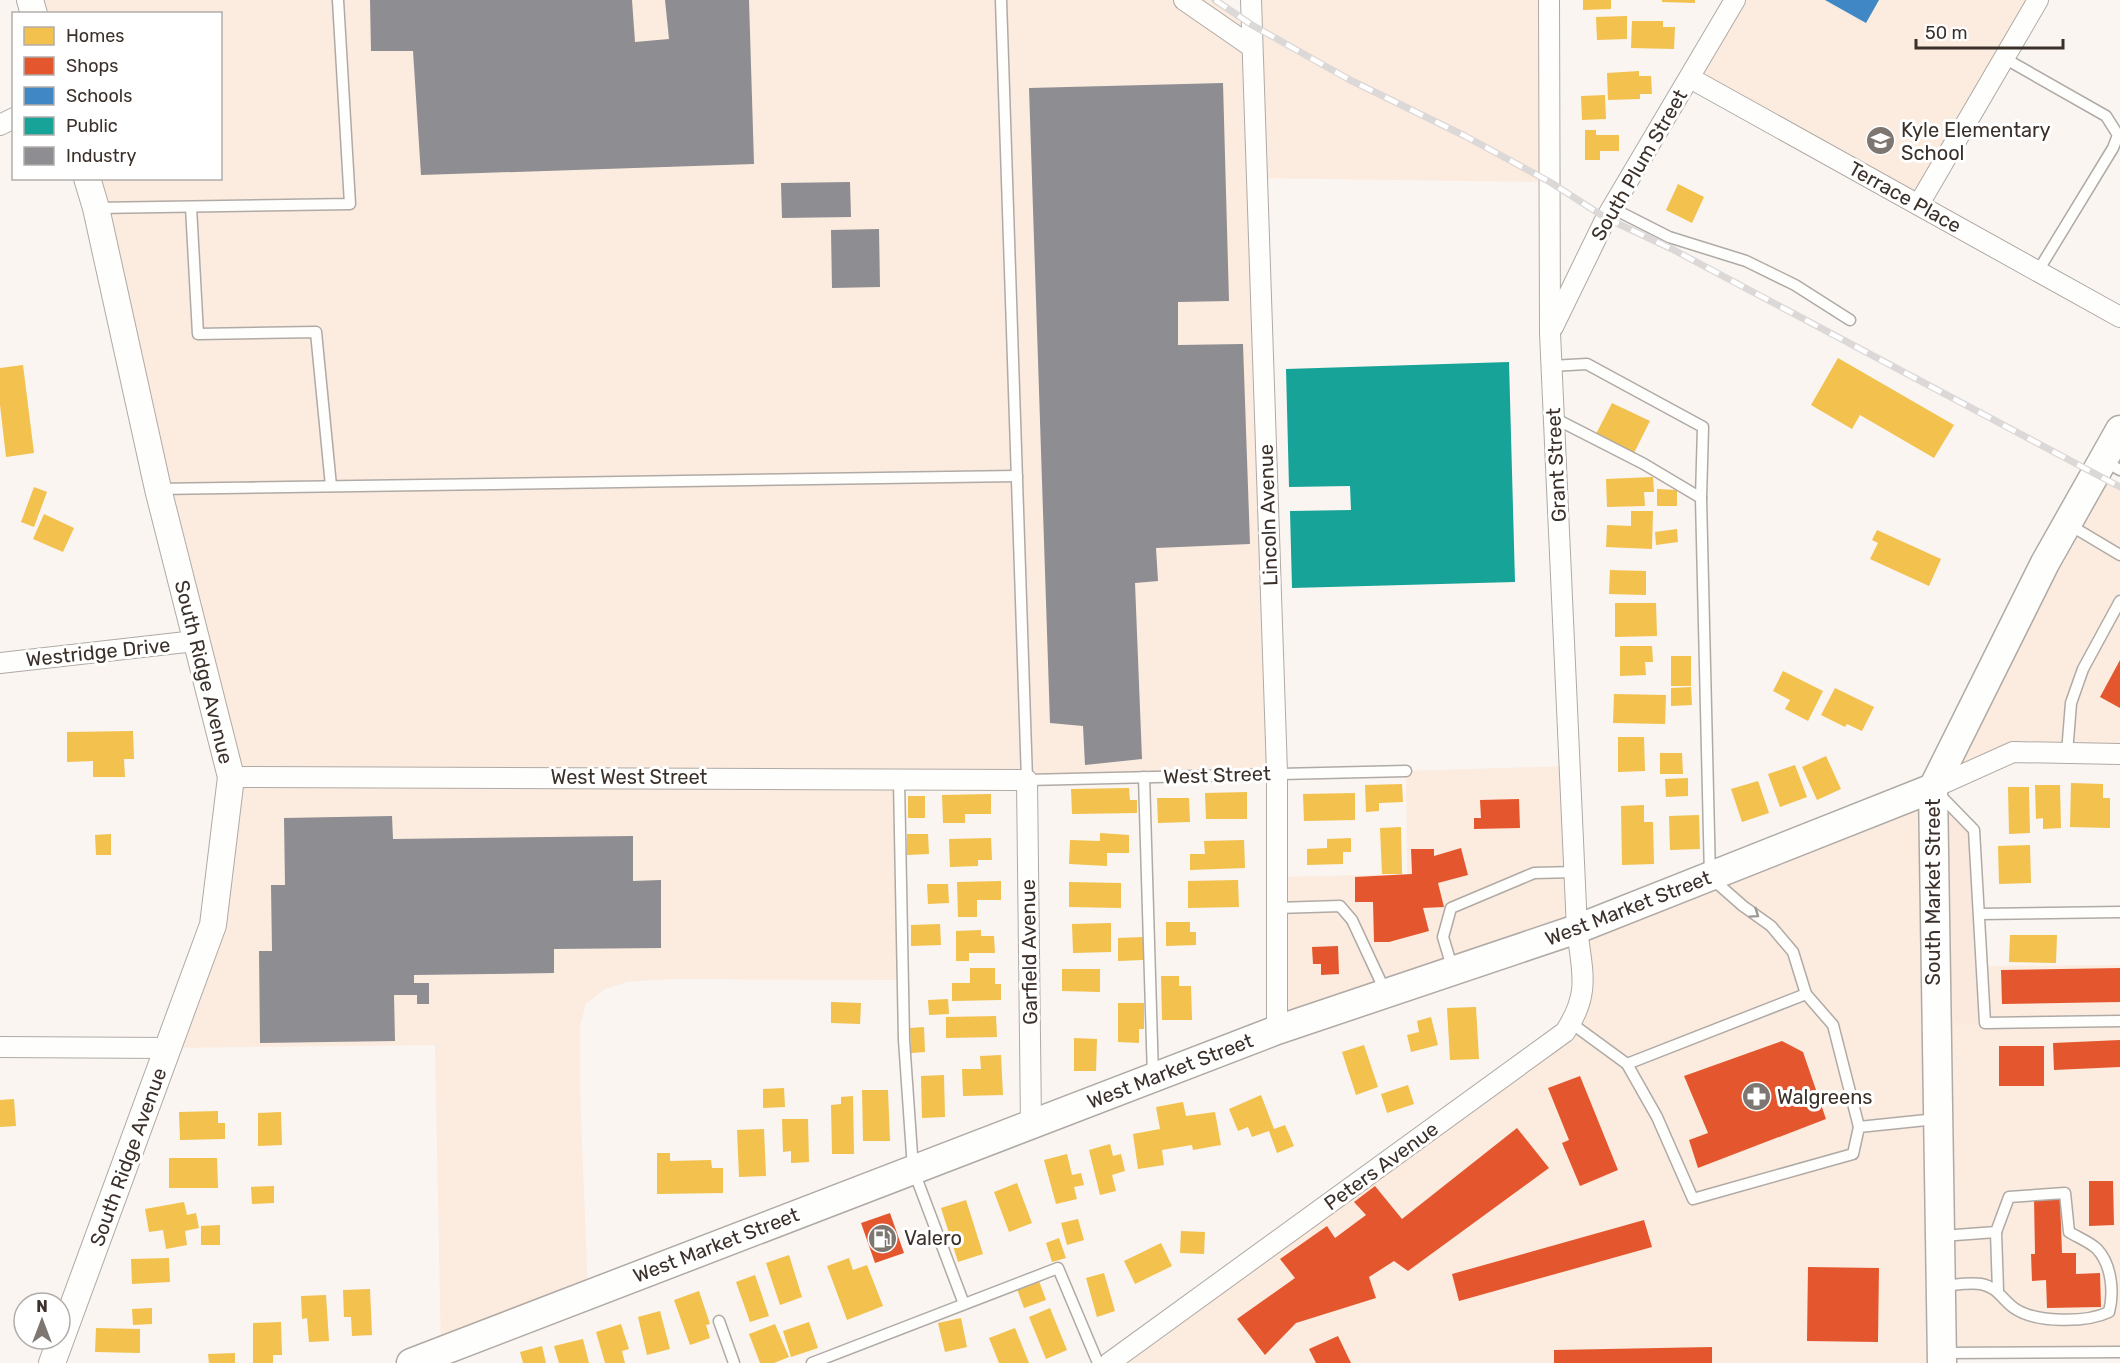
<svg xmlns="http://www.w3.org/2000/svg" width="2120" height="1363" viewBox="0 0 2120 1363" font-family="Rubik,sans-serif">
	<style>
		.built { fill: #fcebdf }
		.green { fill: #fbe9dd }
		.homes { fill: #f2c14e }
		.shops { fill: #e4572e }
		.schools { fill: #3f88c5 }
		.public { fill: #17a398 }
		.industry { fill: #8d8d92 }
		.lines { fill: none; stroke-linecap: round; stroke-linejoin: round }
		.service-casing { stroke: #b0aaa5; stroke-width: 13 }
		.minor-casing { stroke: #b0aaa5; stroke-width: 22 }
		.tertiary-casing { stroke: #b0aaa5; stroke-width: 28 }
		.secondary-casing { stroke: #b0aaa5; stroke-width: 31 }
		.service { stroke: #fefefd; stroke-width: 10 }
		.minor { stroke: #fefefd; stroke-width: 20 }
		.tertiary { stroke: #fefefd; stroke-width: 26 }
		.secondary { stroke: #fefefd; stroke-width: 28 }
		.rail-casing { stroke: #dbd8d7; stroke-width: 7 }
		.rail { stroke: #fff; stroke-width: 4.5; stroke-dasharray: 14; stroke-linecap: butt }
		.oneway { stroke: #9c9894 }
		.labels { text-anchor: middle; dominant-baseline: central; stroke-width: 6; stroke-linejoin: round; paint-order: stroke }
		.poi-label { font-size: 20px; fill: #3b312a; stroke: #fff; text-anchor: start }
		.street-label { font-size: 20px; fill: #3b312a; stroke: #fff }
	</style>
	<rect width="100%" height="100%" fill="#faf5f1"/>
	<!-- built -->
	<g class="built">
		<polygon points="30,0 1215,0 1251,24 1251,0 1549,0 1550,182 1257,178 1277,773 899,780 903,980 670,979 627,982 605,989 586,1004 580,1026 580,1091 588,1294 441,1351 435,1045 167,1048 213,925 231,777 87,179 220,178 220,14 34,13"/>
		<polygon points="1735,0 2038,0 1919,204 1690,78"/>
		<polygon points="2095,476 2120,487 2120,754 2013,752 1933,788 1982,966 2120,965 2120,1352 1942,1353 1942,1363 1109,1363 1579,1011 1577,929 1277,1030 1277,877 1407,874 1406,771 1570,766 1577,928 1933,788"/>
	</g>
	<!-- green -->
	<polygon class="green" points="1933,788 1974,830 1985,1023 1934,1024"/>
	<!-- homes -->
	<g class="homes">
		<polygon points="1583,0 1611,0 1611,9 1583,10"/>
		<polygon points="1662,0 1695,0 1695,3 1662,2"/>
		<polygon points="1627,16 1627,39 1597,40 1596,17"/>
		<polygon points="1632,21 1663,21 1663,27 1675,27 1674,49 1631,48"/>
		<polygon points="1639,71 1639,76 1651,76 1652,94 1640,94 1640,99 1608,100 1607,73"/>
		<polygon points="1605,95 1606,119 1582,120 1581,96"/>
		<polygon points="1585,130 1596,130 1596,135 1619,135 1619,151 1600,151 1600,160 1585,160"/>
		<polygon points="1678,184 1704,197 1692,223 1666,210"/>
		<polygon points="1838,358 1954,425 1934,458 1860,415 1852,429 1811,405"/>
		<polygon points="23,365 34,453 6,457 0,405 0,368"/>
		<polygon points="1612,403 1650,421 1634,453 1596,434"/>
		<polygon points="1653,477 1654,492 1644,492 1645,506 1607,507 1606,479"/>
		<polygon points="34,487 47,492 34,527 21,522"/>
		<polygon points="1657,489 1677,490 1677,506 1657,506"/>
		<polygon points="1631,511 1653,511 1652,549 1606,547 1607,525 1631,526"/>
		<polygon points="44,514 74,528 63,552 33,539"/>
		<polygon points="1677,529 1678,542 1656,545 1655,532"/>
		<polygon points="1877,530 1941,559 1929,586 1870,559 1878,543 1872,540"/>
		<polygon points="1610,570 1646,571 1646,595 1609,594"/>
		<polygon points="1615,603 1656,603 1657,636 1615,637"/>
		<polygon points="1620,646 1652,646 1653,662 1645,662 1646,675 1620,676"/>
		<rect x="1671" y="656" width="20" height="30"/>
		<polygon points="1783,671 1823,691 1808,721 1785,709 1790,700 1773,691"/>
		<polygon points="1691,687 1692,705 1671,706 1671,688"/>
		<polygon points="1835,688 1874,707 1862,731 1847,724 1845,727 1821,715"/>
		<polygon points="1614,694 1666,695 1665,724 1613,723"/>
		<polygon points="133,731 134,759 124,759 125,777 93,777 93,761 67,762 67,732"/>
		<polygon points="1618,737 1644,737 1645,771 1618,772"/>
		<polygon points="1660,753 1682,753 1683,774 1660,774"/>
		<polygon points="1826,756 1841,789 1817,800 1802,767"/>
		<polygon points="1795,765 1807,797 1780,807 1768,774"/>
		<polygon points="1688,778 1688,796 1666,797 1665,779"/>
		<polygon points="1758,781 1769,813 1742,822 1731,789"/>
		<polygon points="2071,783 2103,784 2103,798 2110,798 2110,828 2070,827"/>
		<polygon points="1402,784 1403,802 1379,803 1379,811 1366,812 1365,785"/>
		<polygon points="2035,785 2060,785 2061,828 2043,829 2043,818 2036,819"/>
		<polygon points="2008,787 2029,787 2030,833 2009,834"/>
		<polygon points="1129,788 1130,800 1137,800 1137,813 1072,814 1071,789"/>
		<polygon points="1247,792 1247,819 1206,819 1205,793"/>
		<polygon points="1355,793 1355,820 1304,821 1303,794"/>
		<polygon points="991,794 991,814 965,814 965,823 943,823 942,795"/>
		<rect x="908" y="796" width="17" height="22"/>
		<polygon points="1157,798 1189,798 1190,822 1158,823"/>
		<polygon points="1644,805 1644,822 1653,822 1654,864 1622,865 1621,806"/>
		<polygon points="1699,815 1700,849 1670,850 1669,816"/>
		<polygon points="1401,827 1402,874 1382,874 1380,828"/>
		<polygon points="1100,833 1129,835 1129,853 1107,853 1107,866 1069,864 1070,840 1100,841"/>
		<polygon points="111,834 111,855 96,855 95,835"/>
		<polygon points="907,834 928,834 929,854 907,855"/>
		<polygon points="991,838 992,860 978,860 978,866 950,867 949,839"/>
		<polygon points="1351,838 1351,852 1343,852 1343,864 1307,865 1307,849 1327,848 1327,839"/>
		<polygon points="1244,840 1245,868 1190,870 1190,854 1205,854 1204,841"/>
		<polygon points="2030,845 2031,883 1999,884 1998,846"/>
		<polygon points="1238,880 1239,907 1188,908 1188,881"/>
		<polygon points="1001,881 1001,900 977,900 977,917 958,917 957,882"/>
		<polygon points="1069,882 1121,883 1121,908 1069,907"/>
		<polygon points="927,884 948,884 949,903 928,904"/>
		<polygon points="1166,922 1190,922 1190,932 1196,932 1196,945 1166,946"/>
		<polygon points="1111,923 1111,952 1073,953 1072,924"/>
		<polygon points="940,924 941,945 911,946 911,925"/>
		<polygon points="981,930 981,936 994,936 995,953 969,953 969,961 956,961 956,931"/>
		<polygon points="2010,935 2057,935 2056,963 2009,962"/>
		<polygon points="1143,937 1143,960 1118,961 1118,938"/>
		<polygon points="970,968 995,968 995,984 1001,984 1001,1000 952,1001 952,983 970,983"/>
		<polygon points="1062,969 1100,969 1100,992 1062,991"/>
		<polygon points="1161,976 1179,976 1179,986 1191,986 1192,1020 1162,1020"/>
		<polygon points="948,999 949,1014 929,1015 928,1000"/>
		<polygon points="831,1002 861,1003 860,1024 831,1023"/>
		<polygon points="1118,1003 1144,1003 1144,1029 1139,1029 1139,1043 1118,1042"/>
		<polygon points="1476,1007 1479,1059 1450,1060 1447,1008"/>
		<polygon points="996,1016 997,1037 946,1038 946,1017"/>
		<polygon points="1431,1017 1438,1045 1411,1052 1407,1035 1419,1032 1417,1021"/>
		<polygon points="924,1027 925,1052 911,1053 910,1028"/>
		<polygon points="1074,1038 1097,1039 1096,1071 1074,1071"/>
		<polygon points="1364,1045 1378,1087 1356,1095 1342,1052"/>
		<polygon points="1001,1055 1003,1095 963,1096 962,1069 981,1069 980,1056"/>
		<polygon points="944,1075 945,1117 922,1118 921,1076"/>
		<polygon points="1408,1085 1414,1104 1387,1113 1381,1094"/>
		<polygon points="784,1088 785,1107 763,1108 763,1089"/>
		<polygon points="862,1090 888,1090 890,1141 863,1141"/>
		<polygon points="1261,1095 1274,1129 1285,1125 1294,1146 1277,1153 1269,1131 1252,1137 1248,1127 1238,1131 1229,1109"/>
		<polygon points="853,1096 854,1154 832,1154 831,1105 841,1104 841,1097"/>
		<polygon points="14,1099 16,1126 0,1127 0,1100"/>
		<polygon points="1183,1102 1186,1116 1215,1112 1221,1145 1193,1150 1192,1145 1162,1150 1164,1165 1138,1169 1133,1134 1160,1129 1156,1107"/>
		<polygon points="218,1111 218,1123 225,1123 225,1139 180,1140 179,1112"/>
		<polygon points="281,1112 282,1145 258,1146 258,1113"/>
		<polygon points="782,1119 808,1119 809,1162 791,1163 791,1151 783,1152"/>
		<polygon points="764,1129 766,1176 739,1177 737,1130"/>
		<polygon points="1110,1144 1113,1156 1121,1154 1125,1171 1112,1175 1116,1191 1100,1195 1089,1150"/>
		<polygon points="657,1153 670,1153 670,1161 711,1160 712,1168 723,1168 723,1193 657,1194"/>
		<polygon points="1067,1154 1072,1175 1081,1173 1084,1185 1074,1187 1077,1199 1056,1204 1044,1160"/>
		<polygon points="169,1158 217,1158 218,1188 169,1188"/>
		<polygon points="1017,1183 1032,1223 1009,1232 994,1192"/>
		<polygon points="274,1186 274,1203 252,1204 251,1187"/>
		<polygon points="966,1200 983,1254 958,1262 941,1208"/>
		<polygon points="184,1202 187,1215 196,1213 199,1228 185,1231 187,1245 166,1249 163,1230 149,1232 145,1209"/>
		<polygon points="1078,1219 1084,1240 1067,1245 1061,1223"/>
		<polygon points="220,1225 220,1245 201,1245 201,1226"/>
		<polygon points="1181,1231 1205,1232 1204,1254 1180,1253"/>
		<polygon points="1059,1238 1066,1258 1052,1262 1046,1243"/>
		<polygon points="1161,1243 1172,1266 1135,1284 1124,1261"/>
		<polygon points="789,1255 802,1297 780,1305 766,1263"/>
		<polygon points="169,1258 170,1282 132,1284 131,1259"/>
		<polygon points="849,1258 853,1270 867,1265 883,1306 847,1320 827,1266"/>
		<polygon points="1104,1273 1115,1311 1097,1317 1086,1278"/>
		<polygon points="755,1275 769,1316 750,1322 736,1282"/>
		<polygon points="1039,1281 1046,1300 1024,1308 1017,1289"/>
		<polygon points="370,1289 372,1335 352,1336 351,1317 344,1317 343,1290"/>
		<polygon points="699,1291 710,1324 706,1325 710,1338 690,1345 674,1300"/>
		<polygon points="326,1295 329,1341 309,1342 307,1318 302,1319 301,1296"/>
		<polygon points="152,1308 152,1324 133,1325 132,1309"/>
		<polygon points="1050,1308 1067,1350 1046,1359 1029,1317"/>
		<polygon points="660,1311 670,1349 647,1355 638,1317"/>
		<polygon points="961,1318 967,1347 945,1352 938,1323"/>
		<polygon points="281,1322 282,1355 273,1355 273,1363 253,1363 253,1323"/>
		<polygon points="809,1322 818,1348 791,1357 783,1331"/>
		<polygon points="621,1324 629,1349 622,1351 625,1363 605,1363 596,1332"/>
		<polygon points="775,1324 789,1357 774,1363 760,1363 749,1334"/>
		<polygon points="96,1328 140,1329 140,1353 95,1352"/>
		<polygon points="1015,1328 1029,1363 999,1363 989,1338"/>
		<polygon points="583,1339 589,1363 559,1363 554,1346"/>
		<polygon points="542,1346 546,1363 523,1363 520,1352"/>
		<polygon points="235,1353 235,1363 209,1363 208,1354"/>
	</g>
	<!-- shops -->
	<g class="shops">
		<polygon points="2120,660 2120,708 2100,697"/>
		<polygon points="1519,799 1520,828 1474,829 1474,818 1481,818 1480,800"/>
		<polygon points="1461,848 1468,875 1438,883 1444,907 1423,908 1429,931 1389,942 1374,942 1373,902 1355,902 1355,877 1412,874 1411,849 1434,849 1434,856"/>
		<polygon points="1338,946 1339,974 1321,975 1321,964 1313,964 1312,947"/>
		<polygon points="2120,968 2120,1002 2002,1004 2001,970"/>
		<polygon points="2120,1040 2120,1067 2054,1070 2053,1043"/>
		<polygon points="1782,1041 1803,1052 1826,1119 1698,1168 1689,1140 1708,1133 1684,1076"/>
		<rect x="1999" y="1046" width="45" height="40"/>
		<polygon points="1580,1076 1618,1170 1580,1186 1562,1143 1569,1140 1548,1088"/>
		<polygon points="1517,1128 1549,1168 1408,1271 1394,1261 1369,1277 1376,1298 1296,1323 1265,1355 1237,1319 1295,1278 1280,1259 1327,1226 1335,1238 1366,1215 1354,1202 1375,1186 1402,1219"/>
		<polygon points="2089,1181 2113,1181 2114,1225 2089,1226"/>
		<polygon points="2034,1198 2060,1198 2062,1253 2076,1253 2076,1274 2100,1273 2101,1307 2047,1308 2046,1280 2032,1281 2031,1254 2035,1254"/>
		<polygon points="890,1213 904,1253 875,1263 861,1223"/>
		<polygon points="1644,1220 1652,1247 1459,1301 1452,1274"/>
		<polygon points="1808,1267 1879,1268 1878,1342 1807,1341"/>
		<polygon points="1338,1336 1351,1363 1316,1363 1309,1349"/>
		<polygon points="1712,1347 1712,1363 1554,1363 1554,1350"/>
	</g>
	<!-- schools -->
	<polygon class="schools" points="1825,0 1879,0 1866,23"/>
	<!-- public -->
	<polygon class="public" points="1509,362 1515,582 1292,588 1290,511 1351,510 1350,486 1289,487 1286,369"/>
	<!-- industry -->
	<g class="industry">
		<polygon points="370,0 632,0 635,42 669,39 665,0 749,0 754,164 421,175 413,51 371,51"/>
		<polygon points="1223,83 1229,301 1178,302 1178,345 1243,344 1250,544 1156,548 1158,581 1135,583 1142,759 1085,765 1083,726 1050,723 1029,88"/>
		<polygon points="850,182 851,217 782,218 781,183"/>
		<polygon points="879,229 880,287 832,288 831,230"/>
		<polygon points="392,816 393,839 633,836 633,881 661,880 661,948 554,949 554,973 414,975 414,983 429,983 429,1004 417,1004 417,995 394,995 395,1041 260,1043 259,951 272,951 271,885 285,885 284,818"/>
	</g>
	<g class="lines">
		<defs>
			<g id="service">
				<polyline points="1001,0 1027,780 1406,771"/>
				<polyline points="2004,58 2106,116 2118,135 2113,148 2038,271"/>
				<polyline points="191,207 198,334 316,332 331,486"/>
				<polyline points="96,208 350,204 338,0"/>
				<polyline points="1612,208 1669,237 1746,261 1795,285 1850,320"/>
				<polyline points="1551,366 1587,364 1703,427 1701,498"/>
				<polyline points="1554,418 1644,464 1701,498 1710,877 1743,906 1771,926 1793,952 1806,994 1833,1025 1859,1127"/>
				<polyline points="2104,461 2120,470"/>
				<polyline points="158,489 1017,476"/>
				<polyline points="2068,524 2120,555"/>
				<polyline points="2067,753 2071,703 2083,669 2120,601"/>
				<polyline points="1144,777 1153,1077"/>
				<polyline points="899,780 904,1040 913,1169 964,1304"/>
				<polyline points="1939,794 1974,830 1985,1023 2120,1021"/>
				<polyline points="1277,908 1340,906 1352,920 1386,993"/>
				<polyline points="1980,914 2120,912"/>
				<polyline points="1453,970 1443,937 1451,908 1534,873 1575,872"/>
				<polyline points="1571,1023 1627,1064 1657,1117 1693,1199 1853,1154 1859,1127 1936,1119"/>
				<polyline points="1627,1064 1806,994"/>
				<polyline points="1996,1232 1998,1291"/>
				<path d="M1942 1236 1996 1232 2009 1197 2065 1193 2069 1232C2077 1237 2090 1242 2097 1249 2112 1265 2114 1293 2109 1312 2086 1323 2035 1323 2014 1308 2002 1299 1997 1287 1981 1284 1969 1282 1955 1285 1943 1286"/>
				<polyline points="719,1321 734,1363"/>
				<polyline points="1942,1353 2120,1352"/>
				<polyline points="812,1363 1058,1268 1098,1363"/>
			</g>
			<g id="minor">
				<polyline points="1184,0 1252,47"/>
				<polyline points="1251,0 1277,773 1277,1030"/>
				<polyline points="1690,78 2120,317"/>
				<polyline points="0,125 14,118"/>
				<polyline points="1919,204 2038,0"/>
				<polyline points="1553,327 1606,218 1735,0"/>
				<polyline points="0,663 195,641"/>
				<polyline points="231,777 1027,780 1031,1124"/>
				<polyline points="1933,788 2013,752 2120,754"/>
				<polyline points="0,1047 167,1048"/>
				<path d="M1109 1363 1565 1032C1591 993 1582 972 1577 929L1550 333 1549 0"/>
			</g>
			<g id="tertiary">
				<polyline points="30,0 34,14"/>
				<polyline points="52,1363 213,925 231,777 158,489 96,208 87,178"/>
			</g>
			<g id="secondary">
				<polyline points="411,1363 1277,1030 1577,929 1933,788"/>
				<polyline points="1942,1363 1933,788 2045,563 2120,430"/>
			</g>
		</defs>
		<!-- service casing -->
		<use href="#service" class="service-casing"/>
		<!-- minor casing -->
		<use href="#minor" class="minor-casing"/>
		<!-- tertiary casing -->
		<use href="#tertiary" class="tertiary-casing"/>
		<!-- secondary casing -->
		<use href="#secondary" class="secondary-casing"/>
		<!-- service -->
		<use href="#service" class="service"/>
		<!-- minor -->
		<use href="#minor" class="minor"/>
		<!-- tertiary -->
		<use href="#tertiary" class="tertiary"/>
		<!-- secondary -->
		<use href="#secondary" class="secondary"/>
		<defs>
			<polyline id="rail" points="1215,0 1252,25 1350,80 1465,136 1550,182 1606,218 1672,249 2120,487"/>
		</defs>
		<!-- rail casing -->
		<use href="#rail" class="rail-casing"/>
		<!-- rail -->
		<use href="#rail" class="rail"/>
	</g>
	<!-- one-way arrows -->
	<defs><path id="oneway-chevron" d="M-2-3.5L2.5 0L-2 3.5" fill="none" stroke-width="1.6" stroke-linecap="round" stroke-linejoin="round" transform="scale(1.5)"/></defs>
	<use class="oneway" href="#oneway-chevron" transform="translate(1755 914) rotate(35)"/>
	<!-- icons -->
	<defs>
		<symbol id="school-disc" viewBox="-11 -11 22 22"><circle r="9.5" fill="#7e7670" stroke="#fff"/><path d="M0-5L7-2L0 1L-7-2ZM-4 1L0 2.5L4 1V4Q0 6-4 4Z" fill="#fff"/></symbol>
		<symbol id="pharmacy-disc" viewBox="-11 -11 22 22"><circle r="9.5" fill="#7e7670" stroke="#fff"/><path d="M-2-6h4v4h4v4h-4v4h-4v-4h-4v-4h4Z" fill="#fff"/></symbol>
		<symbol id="fuel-disc" viewBox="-11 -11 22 22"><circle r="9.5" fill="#7e7670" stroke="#fff"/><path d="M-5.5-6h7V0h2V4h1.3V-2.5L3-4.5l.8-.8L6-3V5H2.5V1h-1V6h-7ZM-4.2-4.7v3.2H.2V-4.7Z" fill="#fff"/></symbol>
	</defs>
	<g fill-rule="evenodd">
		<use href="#school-disc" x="1864" y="124" width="33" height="33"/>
		<use href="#pharmacy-disc" x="1740" y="1080" width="33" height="33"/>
		<use href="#fuel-disc" x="866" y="1222" width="33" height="33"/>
	</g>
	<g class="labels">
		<!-- poi labels -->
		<g class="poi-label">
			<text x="1901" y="130">Kyle Elementary<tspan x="1901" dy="23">School</tspan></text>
			<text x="1777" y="1097">Walgreens</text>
			<text x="904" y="1238">Valero</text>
		</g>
		<!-- street labels -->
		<g class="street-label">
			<text transform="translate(1639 165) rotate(-60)">South Plum Street</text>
			<text transform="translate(1905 197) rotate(29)">Terrace Place</text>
			<text transform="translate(1556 465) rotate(-93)">Grant Street</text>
			<text transform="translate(1268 515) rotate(-92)">Lincoln Avenue</text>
			<text transform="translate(98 652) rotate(-6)">Westridge Drive</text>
			<text transform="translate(204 672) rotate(76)">South Ridge Avenue</text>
			<text transform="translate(1217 775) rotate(-2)">West Street</text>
			<text x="629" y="777">West West Street</text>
			<text transform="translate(1933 892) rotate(-90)">South Market Street</text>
			<text transform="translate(1628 908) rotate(-21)">West Market Street</text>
			<text transform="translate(1029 952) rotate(-91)">Garfield Avenue</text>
			<text transform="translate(1170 1071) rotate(-21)">West Market Street</text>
			<text transform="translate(128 1157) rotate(-70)">South Ridge Avenue</text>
			<text transform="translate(1381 1166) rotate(-36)">Peters Avenue</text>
			<text transform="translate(716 1245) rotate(-21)">West Market Street</text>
		</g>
	</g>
	<!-- legend -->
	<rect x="12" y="12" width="210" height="168" fill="#ffffff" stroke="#b1adaa" stroke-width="1.5"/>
	<rect x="24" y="27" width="30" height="18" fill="#f2c14e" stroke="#b1adaa" stroke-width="1.5"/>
	<text x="66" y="42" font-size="18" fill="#3b312a">Homes</text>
	<rect x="24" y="57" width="30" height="18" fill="#e4572e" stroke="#b1adaa" stroke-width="1.5"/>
	<text x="66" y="72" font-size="18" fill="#3b312a">Shops</text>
	<rect x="24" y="87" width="30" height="18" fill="#3f88c5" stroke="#b1adaa" stroke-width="1.5"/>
	<text x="66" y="102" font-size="18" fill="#3b312a">Schools</text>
	<rect x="24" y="117" width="30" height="18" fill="#17a398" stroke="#b1adaa" stroke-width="1.5"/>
	<text x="66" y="132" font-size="18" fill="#3b312a">Public</text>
	<rect x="24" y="147" width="30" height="18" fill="#8d8d92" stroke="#b1adaa" stroke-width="1.5"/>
	<text x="66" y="162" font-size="18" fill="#3b312a">Industry</text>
	<!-- north arrow -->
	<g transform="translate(42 1321)"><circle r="28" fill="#ffffff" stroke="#b1adaa" stroke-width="1.5"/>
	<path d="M0-4.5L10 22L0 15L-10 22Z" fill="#7e7670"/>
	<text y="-9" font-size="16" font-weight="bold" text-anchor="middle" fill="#3b312a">N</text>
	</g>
	<!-- scale -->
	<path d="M1916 39v9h147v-9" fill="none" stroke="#3b312a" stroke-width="3"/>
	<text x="1925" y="39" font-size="18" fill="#3b312a" stroke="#ffffff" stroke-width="4.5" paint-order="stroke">50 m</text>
</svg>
